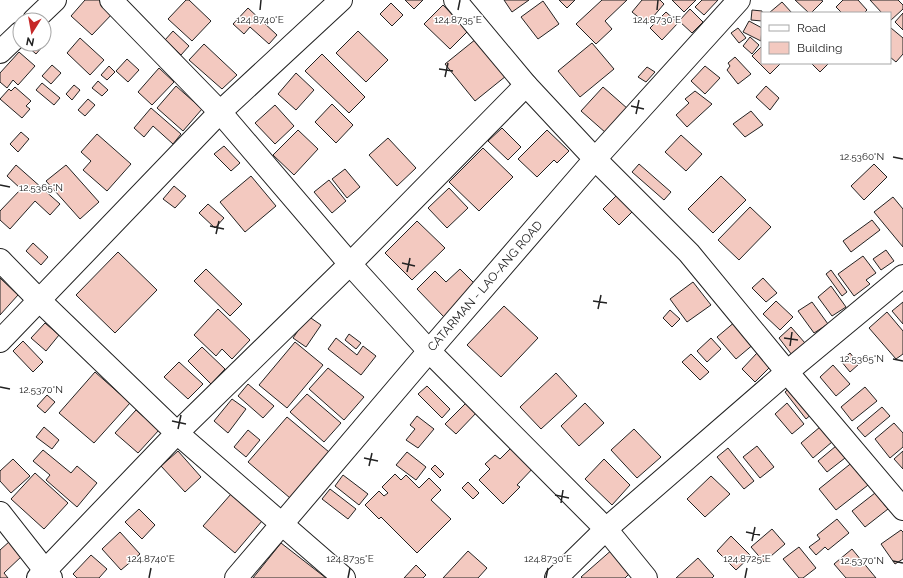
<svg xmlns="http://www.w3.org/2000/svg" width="903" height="578" viewBox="0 0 903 578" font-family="Raleway,sans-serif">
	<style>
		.building { fill: #f3c9c0; stroke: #222 }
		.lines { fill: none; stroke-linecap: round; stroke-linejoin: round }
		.minor-casing { stroke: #222; stroke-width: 24 }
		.major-casing { stroke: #222; stroke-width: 24 }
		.minor { stroke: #fff; stroke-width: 22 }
		.major { stroke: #fff; stroke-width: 22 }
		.ticks { fill: none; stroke: #222; stroke-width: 1.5 }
		.labels { text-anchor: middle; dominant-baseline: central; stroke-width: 3; stroke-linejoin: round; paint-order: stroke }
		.street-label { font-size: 12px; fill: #222; stroke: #fff }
		.ticks-label { font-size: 10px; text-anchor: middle; fill: #222; stroke: #fff; stroke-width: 3; stroke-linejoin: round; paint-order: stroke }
	</style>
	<rect width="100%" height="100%" fill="#fff"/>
	<!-- building -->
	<g class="building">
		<polygon points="85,0 101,0 114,12 92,35 71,16"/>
		<polygon points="186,0 189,0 211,21 192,41 168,19"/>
		<polygon points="405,0 423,0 414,9"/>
		<polygon points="504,0 529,0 512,12"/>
		<polygon points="559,0 575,0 567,8"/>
		<polygon points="602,0 627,0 605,21 612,29 596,44 576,24"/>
		<polygon points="642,0 660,0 664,4 647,24 632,12"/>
		<polygon points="672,0 696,0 684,12"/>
		<polygon points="702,0 718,0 704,15 695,7"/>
		<polygon points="795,0 821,0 823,1 811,13 809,13"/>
		<polygon points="843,0 858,0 867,10 864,13 842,13 836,7"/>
		<polygon points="870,0 898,0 903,5 903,9 890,21 890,13 882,13"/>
		<polygon points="543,1 559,24 538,39 521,17"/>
		<polygon points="782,2 792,13 769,13"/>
		<polygon points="391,3 403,15 392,26 380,14"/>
		<polygon points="443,5 468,31 450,49 424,24"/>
		<polygon points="248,8 277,35 269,44 250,27 244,34 233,24"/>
		<polygon points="690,9 703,22 692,33 679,21"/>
		<polygon points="752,10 762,11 762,21 751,20"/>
		<polygon points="666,12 678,23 662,40 650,28"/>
		<polygon points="903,13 903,30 895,22"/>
		<polygon points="749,21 762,28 761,41 743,32"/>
		<polygon points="738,28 746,38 739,43 731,33"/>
		<polygon points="891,28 903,38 903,54 896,62 890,57 890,29"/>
		<polygon points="173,31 189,46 181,55 165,40"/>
		<polygon points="358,31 388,60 366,82 336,53"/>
		<polygon points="44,37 48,40 36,54 27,46 29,44 44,44"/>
		<polygon points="750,37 759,45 752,54 743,46"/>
		<polygon points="80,38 104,60 90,75 67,53"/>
		<polygon points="476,39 506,76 475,101 445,64"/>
		<polygon points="592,43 614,69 580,97 558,71"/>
		<polygon points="204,44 237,75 222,89 189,60"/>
		<polygon points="762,46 762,63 781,63 770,74 752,56"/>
		<polygon points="19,52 35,66 18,85 13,80 7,88 0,82 0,73"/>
		<polygon points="322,54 365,97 349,113 305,71"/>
		<polygon points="735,57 751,74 738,84 727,70 730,66 728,63"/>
		<polygon points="127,59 139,70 128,82 116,71"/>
		<polygon points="811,63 829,63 820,72"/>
		<polygon points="52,65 61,73 51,84 42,76"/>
		<polygon points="109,66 115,72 107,80 101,75"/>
		<polygon points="705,66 720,78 705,94 691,81"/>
		<polygon points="647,67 655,72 646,82 638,77"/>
		<polygon points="159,68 174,82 152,105 138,92"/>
		<polygon points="296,73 314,90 296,110 278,94"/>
		<polygon points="98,81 108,90 102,96 92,88"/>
		<polygon points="42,83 60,98 54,105 36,90"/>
		<polygon points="74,85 80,90 72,100 66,94"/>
		<polygon points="176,86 202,109 183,131 157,108"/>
		<polygon points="766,86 779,98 770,110 756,97"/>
		<polygon points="15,87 31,101 26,106 30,109 22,118 0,99 9,89 11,91"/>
		<polygon points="603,87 628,109 606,133 581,111"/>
		<polygon points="695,91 712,104 687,127 676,115 689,103 685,99"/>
		<polygon points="88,99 95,105 85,116 78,110"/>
		<polygon points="332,104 353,125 336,143 315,122"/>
		<polygon points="275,105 294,126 275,144 255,123"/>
		<polygon points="151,108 181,134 173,144 153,126 144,137 134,128"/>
		<polygon points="751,111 763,125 745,137 733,124"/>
		<polygon points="502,128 521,147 508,160 488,141"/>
		<polygon points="298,130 318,149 294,175 273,155"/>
		<polygon points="547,130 569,151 557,163 554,160 537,177 518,159"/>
		<polygon points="21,132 29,139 18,152 10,144"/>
		<polygon points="97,134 131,164 107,191 83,170 91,161 81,152"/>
		<polygon points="681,135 702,154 686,171 665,152"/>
		<polygon points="388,138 416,168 397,186 369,155"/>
		<polygon points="224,146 240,163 231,171 214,154"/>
		<polygon points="483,148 513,177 479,211 449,182"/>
		<polygon points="639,164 671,192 664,200 632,172"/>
		<polygon points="874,164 887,177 864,200 851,186"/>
		<polygon points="16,165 60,204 50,215 35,201 10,229 0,220 0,211 21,189 7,176"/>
		<polygon points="66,165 99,202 80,219 46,181"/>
		<polygon points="345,169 360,187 347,198 332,179"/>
		<polygon points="251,176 276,206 245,232 220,202"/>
		<polygon points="721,176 746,200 713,233 688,209"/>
		<polygon points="329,180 346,201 332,213 314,192"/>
		<polygon points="174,186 186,196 175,208 163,199"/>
		<polygon points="449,188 468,208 447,228 428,208"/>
		<polygon points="618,194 634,210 619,225 603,209"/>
		<polygon points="893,197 903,209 903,247 874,212"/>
		<polygon points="208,204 224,218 215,228 199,213"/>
		<polygon points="750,207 771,227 739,260 718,240"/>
		<polygon points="872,220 880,230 851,252 843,241"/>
		<polygon points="417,221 445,248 412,280 385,253"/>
		<polygon points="33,243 48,257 41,265 26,251"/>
		<polygon points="886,250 894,261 881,270 873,259"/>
		<polygon points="118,252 157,290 115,333 76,295"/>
		<polygon points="863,256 876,273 866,280 870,284 854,296 838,274"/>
		<polygon points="206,269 242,304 230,316 194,281"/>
		<polygon points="460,269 476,285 444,317 417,289 435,271 446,282"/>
		<polygon points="831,270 847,292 842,296 826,274"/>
		<polygon points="0,278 18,295 0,315"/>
		<polygon points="763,278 777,293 766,302 752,288"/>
		<polygon points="693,282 711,305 687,322 670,299"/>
		<polygon points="831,286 846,307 832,316 818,297"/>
		<polygon points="776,301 793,317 780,330 763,314"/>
		<polygon points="812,302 828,324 814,333 798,311"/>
		<polygon points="903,302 903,324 892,311"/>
		<polygon points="504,306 538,338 501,377 467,345"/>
		<polygon points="218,309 250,340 232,359 222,349 216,356 194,335"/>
		<polygon points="670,310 680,319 672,327 663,318"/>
		<polygon points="887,312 903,331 903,354 896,359 869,328"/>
		<polygon points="308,316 321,325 306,347 293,338"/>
		<polygon points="736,321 755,343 736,359 717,337"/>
		<polygon points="45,323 59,335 46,351 31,338"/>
		<polygon points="791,327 805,343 792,355 779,338"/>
		<polygon points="349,334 361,343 356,349 345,340"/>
		<polygon points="336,338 357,355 363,346 376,356 361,375 328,349"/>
		<polygon points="711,338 721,349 707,362 697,351"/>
		<polygon points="23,341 43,362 33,372 13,351"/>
		<polygon points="295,342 323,365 287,408 259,385"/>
		<polygon points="202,347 225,369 211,384 188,361"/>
		<polygon points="757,353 771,366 755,382 742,369"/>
		<polygon points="850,353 859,364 850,372 841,361"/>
		<polygon points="691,354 709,372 700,380 682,362"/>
		<polygon points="179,362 203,384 188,399 164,377"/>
		<polygon points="833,365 850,384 836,396 820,377"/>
		<polygon points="328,368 364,397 344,420 309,389"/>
		<polygon points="95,372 130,403 94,443 59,413"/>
		<polygon points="556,373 577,396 541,429 520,407"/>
		<polygon points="248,384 274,406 263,418 238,396"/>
		<polygon points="427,386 450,409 442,418 418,394"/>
		<polygon points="792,386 814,412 806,419 785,392"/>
		<polygon points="865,387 877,401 852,421 841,407"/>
		<polygon points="307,394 341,423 324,442 290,412"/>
		<polygon points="47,395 55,402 45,413 37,406"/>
		<polygon points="232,399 246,409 228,433 214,421"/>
		<polygon points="468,401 478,411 456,434 445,424"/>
		<polygon points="585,403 604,423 579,446 561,426"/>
		<polygon points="787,403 804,424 792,434 775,414"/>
		<polygon points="882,407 890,416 865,437 857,428"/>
		<polygon points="136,410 159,430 138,453 115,433"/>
		<polygon points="417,416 434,429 418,448 406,440 415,429 410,425"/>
		<polygon points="287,417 329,452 290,498 248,462"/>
		<polygon points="894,423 903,433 903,447 890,458 875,439"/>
		<polygon points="44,427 59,440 52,449 36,437"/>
		<polygon points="820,427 832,442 813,458 801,443"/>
		<polygon points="634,429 661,457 637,478 611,450"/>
		<polygon points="248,430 260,440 246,457 234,447"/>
		<polygon points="515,444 536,465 517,485 520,487 503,504 479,480 490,469 485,464 495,455 500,459"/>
		<polygon points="757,446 774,467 760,478 743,457"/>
		<polygon points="836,446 845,458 827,472 818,461"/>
		<polygon points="728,448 754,481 744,489 717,457"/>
		<polygon points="43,450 71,473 77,466 97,483 77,507 46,480 50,475 33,461"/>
		<polygon points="178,451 201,477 185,492 161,466"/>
		<polygon points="903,451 903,469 894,459"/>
		<polygon points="407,452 426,467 416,480 396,465"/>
		<polygon points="13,459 30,476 11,493 0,481 0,471"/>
		<polygon points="604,459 630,485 612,505 585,479"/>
		<polygon points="854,461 872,482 836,510 819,489"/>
		<polygon points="435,465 444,474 440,478 431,469"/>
		<polygon points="35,473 68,503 44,529 11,499"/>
		<polygon points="395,474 401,480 406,475 419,488 429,478 441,490 431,500 451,519 417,553 381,517 379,519 365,505 379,491 384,496 388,493 382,487"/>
		<polygon points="343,475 368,494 359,505 335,486"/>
		<polygon points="711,476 730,494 705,517 687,499"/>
		<polygon points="468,482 479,493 473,499 462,488"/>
		<polygon points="330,489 356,509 348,519 322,499"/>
		<polygon points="875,493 888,509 865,527 852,511"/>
		<polygon points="231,494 262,521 235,553 203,526"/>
		<polygon points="139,509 155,525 142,539 125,522"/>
		<polygon points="837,519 849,533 828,550 825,547 816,555 809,547 820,539 817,535"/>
		<polygon points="772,529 785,544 764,562 751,547"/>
		<polygon points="901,530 903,532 903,559 895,564 881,544"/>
		<polygon points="120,532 140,554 121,570 102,549"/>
		<polygon points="731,536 751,556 736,570 717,551"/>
		<polygon points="10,541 23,555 4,573 8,578 0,578 0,550"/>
		<polygon points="281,543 326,578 253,578"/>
		<polygon points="799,547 816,568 803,578 799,578 783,559"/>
		<polygon points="614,548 633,570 625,578 582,578 581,577"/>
		<polygon points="852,549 876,578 846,578 834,564"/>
		<polygon points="468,551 487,568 478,578 443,578"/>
		<polygon points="91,555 107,569 99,578 77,578 73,574"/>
		<polygon points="698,558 714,576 712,578 676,578"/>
		<polygon points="416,565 426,575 423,578 404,578"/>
	</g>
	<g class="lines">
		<defs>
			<g id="minor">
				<polyline points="111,0 220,112 350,264 429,351 606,529 646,578"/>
				<polyline points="455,0 526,85 595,159 689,253 787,372 903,509"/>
				<polyline points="34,20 55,0"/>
				<polyline points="0,52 20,33"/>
				<polyline points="0,260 39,300 177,433 344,578"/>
				<polyline points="0,341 220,112 341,0"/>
				<polyline points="0,513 51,578"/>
				<polyline points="38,578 177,433 350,264 526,85"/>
				<polyline points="556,578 606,529 787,372 903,276"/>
			</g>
			<polyline id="major" points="236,578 429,351 595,159 739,0"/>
		</defs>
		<!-- minor casing -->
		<use href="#minor" class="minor-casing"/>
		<!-- major casing -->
		<use href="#major" class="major-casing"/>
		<!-- minor -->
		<use href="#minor" class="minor"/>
		<!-- major -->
		<use href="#major" class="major"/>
	</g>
	<!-- ticks -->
	<path class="ticks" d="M260 10 261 0M458 10 460 0M657 10 658 0M439 69 453 71M445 77 448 63M631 106 644 109M636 114 639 100M893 157 903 159M0 185 10 187M210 226 224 229M216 234 219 221M402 263 415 266M407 272 410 258M593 301 607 303M598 309 601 295M784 338 798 340M790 346 792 332M893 359 903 361M0 387 10 389M172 421 186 424M178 429 181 415M364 458 378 461M369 466 372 453M555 495 569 498M561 503 563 490M746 532 760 535M752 541 755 527M893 561 903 563M149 578 151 568M348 578 350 568M546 578 548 568M745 578 747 568"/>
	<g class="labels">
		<!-- street labels -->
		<g class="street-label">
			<text transform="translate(485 286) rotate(-49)">CATARMAN - LAO-ANG ROAD</text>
		</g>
	</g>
	<g class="ticks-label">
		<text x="260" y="23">124.8740°E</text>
		<text x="458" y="23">124.8735°E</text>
		<text x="657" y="23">124.8730°E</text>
		<text x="862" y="160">12.5360°N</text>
		<text x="41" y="191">12.5365°N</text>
		<text x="862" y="362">12.5365°N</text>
		<text x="41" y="393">12.5370°N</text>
		<text x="151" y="562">124.8740°E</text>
		<text x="350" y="562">124.8735°E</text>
		<text x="548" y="562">124.8730°E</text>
		<text x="747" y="562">124.8725°E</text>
		<text x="862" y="564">12.5370°N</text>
	</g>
	<!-- legend -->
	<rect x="761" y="12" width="130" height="52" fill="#ffffff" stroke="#a7a7a7"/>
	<rect x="769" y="25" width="20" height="6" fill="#ffffff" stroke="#a7a7a7"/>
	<text x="797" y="32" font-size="12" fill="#222222">Road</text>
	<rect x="769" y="42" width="20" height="12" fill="#f3c9c0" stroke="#a7a7a7"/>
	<text x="797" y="52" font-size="12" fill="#222222">Building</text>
	<!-- north arrow -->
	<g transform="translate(32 32) rotate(191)"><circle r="19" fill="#ffffff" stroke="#a7a7a7"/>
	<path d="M0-3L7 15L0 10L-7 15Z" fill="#c62828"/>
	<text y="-6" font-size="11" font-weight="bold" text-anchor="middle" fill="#222222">N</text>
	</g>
</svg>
